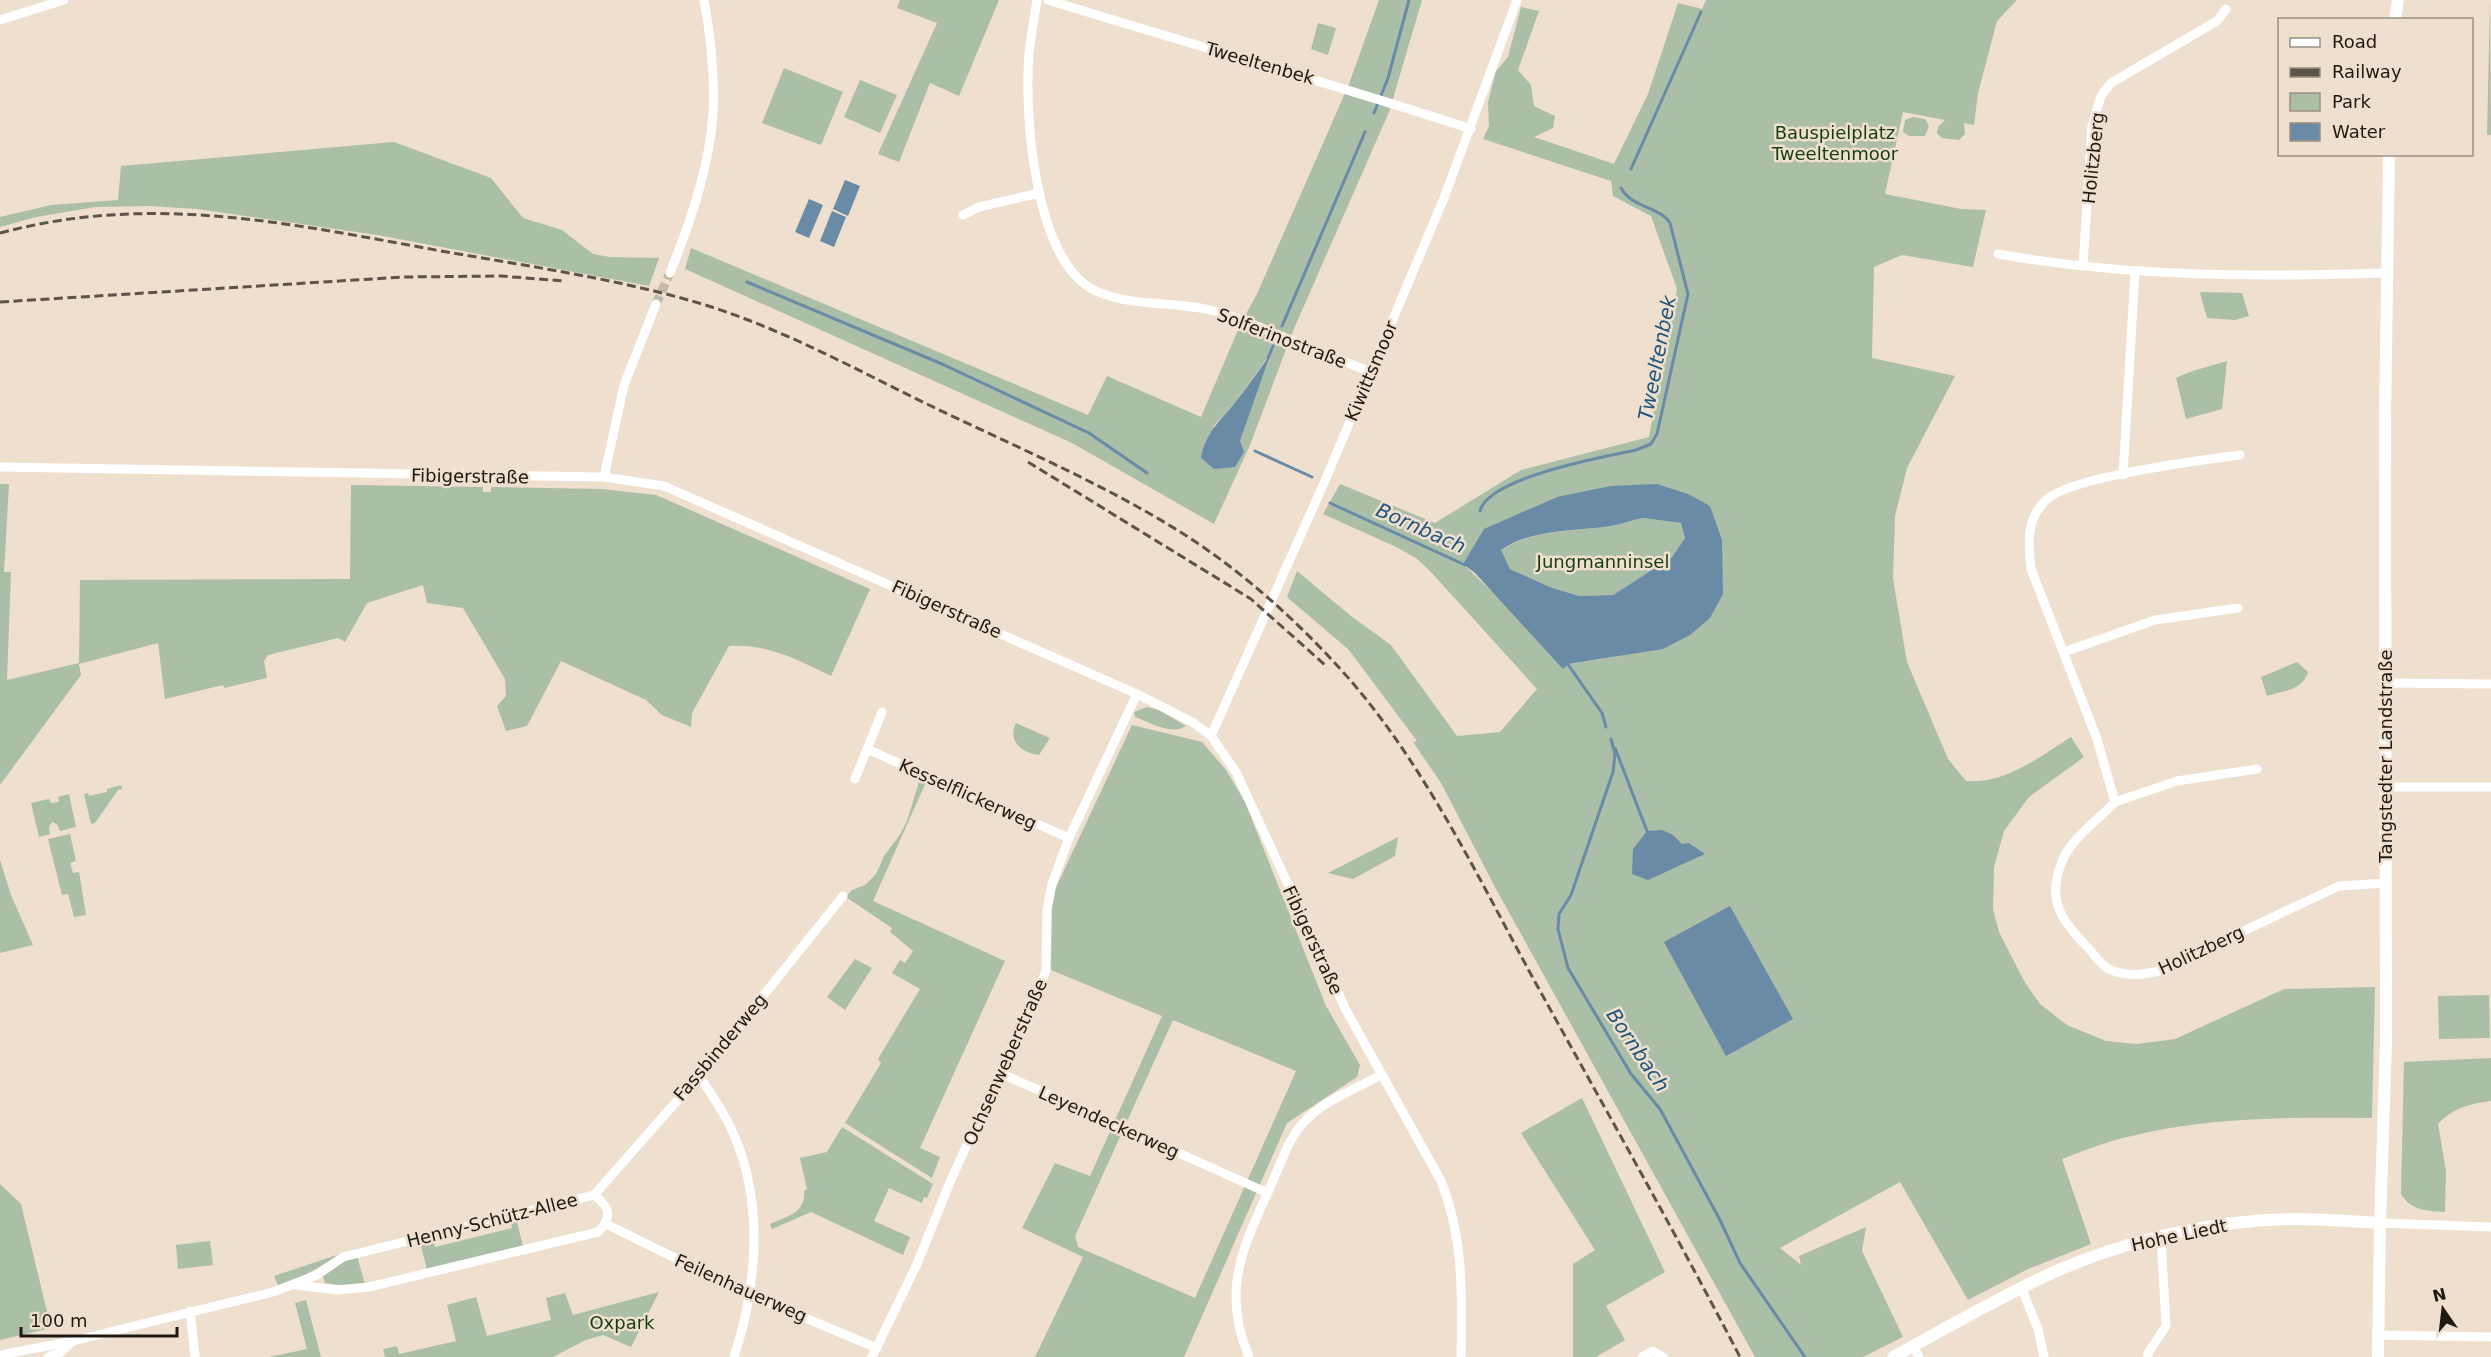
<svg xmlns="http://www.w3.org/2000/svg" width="2491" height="1357" viewBox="0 0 2491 1357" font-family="'DejaVu Sans',sans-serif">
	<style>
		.green { fill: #abbea8; fill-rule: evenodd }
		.water { fill: #698ba6; fill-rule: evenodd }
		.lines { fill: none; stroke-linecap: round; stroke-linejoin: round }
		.stream { stroke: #698ba6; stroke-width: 3 }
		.street-tunnel { stroke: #c5b7a9; stroke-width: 9; stroke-dasharray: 9 4.5; stroke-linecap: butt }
		.street { stroke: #fff; stroke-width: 9 }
		.secondary { stroke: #fff; stroke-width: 12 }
		.rail { stroke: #5c534a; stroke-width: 3; stroke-dasharray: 9 4.5; stroke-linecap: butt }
		.labels { text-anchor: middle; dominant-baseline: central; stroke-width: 5; stroke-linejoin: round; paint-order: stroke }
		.street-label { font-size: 18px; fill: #1f1913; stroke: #efdfce }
		.park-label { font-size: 18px; fill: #153d10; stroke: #efdfce }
		.water-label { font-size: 20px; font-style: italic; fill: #1e557c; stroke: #efdfce }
	</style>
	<rect width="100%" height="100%" fill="#efdfce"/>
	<!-- green -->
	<g class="green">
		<polygon points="900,0 999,0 959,96 930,83 899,162 878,154 937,23 897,8"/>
		<path d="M1379 0H1422L1389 112 1293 331 1250 445 1214 524 1072 443 685 269 691 248 1088 415 1107 376 1201 417 1241 323 1257 294 1349 84ZM1268 357 1240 441 1213 427 1237 400Z"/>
		<path d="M1706 0H2017L1997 21 1978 93 1974 125 1964 123 1965 134 1959 140 1942 138 1937 133 1938 127 1945 120 1903 112 1885 194 1961 209 1986 210 1973 267 1902 255 1874 267 1872 358 1955 376 1907 468 1895 516 1893 579 1907 662 1948 759 1966 781C2004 785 2041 756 2071 737L2084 757 2029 797 2004 831 1994 867 1993 909 1999 932 2024 981 2040 1004 2067 1025 2106 1041 2137 1044 2175 1039 2284 989 2375 987 2372 1118C2290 1117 2207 1117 2127 1137 2105 1142 2083 1151 2062 1159L2091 1244 2028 1269 1968 1300 1900 1182 1780 1248 1801 1265 1799 1256 1866 1227 1862 1251 1903 1337 1863 1357H1755L1495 887 1441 783 1413 742 1417 741 1349 650 1287 597 1297 571 1351 616 1391 645 1457 736 1500 732 1537 689 1430 571 1416 558 1396 547 1323 514 1340 484 1435 523 1521 470 1649 437 1677 289 1651 216 1613 196 1611 181 1483 139 1489 126 1488 102 1496 71 1508 57 1521 7 1539 11 1518 70 1531 85 1534 106 1555 116 1553 128 1534 137 1614 164 1648 94 1678 3 1702 9ZM1557 497 1710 506 1621 656 1568 664 1463 564 1484 530Z"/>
		<polygon points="2490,0 2491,135 2487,135"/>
		<polygon points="1318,23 1336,28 1328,55 1311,49"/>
		<polygon points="784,68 843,92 821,145 762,123"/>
		<polygon points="860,80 897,95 880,133 844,117"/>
		<polygon points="1913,117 1925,119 1929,126 1925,136 1909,136 1903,132 1905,120"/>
		<polygon points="394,142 491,178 523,218 562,230 593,254 610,257 659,258 649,286 377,235 197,209 150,206 95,207 36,217 0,227 0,217 51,205 118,200 121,166"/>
		<polygon points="2202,292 2242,293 2249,316 2235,320 2207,318 2200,293"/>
		<path d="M2227 361 2222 409 2186 419 2176 378C2194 369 2208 367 2227 361Z"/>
		<path d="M0 484H9L4 572H11L7 680 79 663 80 580 350 579 351 485 483 487V492H491V487L601 489 656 495 870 589 831 676C798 660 766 643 729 646L692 713 691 727 662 715 646 700 561 661 527 726 506 731 497 706 506 696 505 679 463 608 427 603 423 585 367 603 345 642 338 638 268 655 264 661 267 678 224 688 223 685 165 699 158 643 79 664 81 675 0 785Z"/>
		<path d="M1643 518 1681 523 1685 538 1672 557 1613 595 1579 596 1550 587 1510 569 1501 550C1538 528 1571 532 1611 526 1622 524 1632 520 1643 518Z"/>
		<path d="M2297 662 2308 672C2303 690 2284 691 2267 696L2261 677Z"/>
		<path d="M1147 707 1159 710 1186 726C1172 736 1149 722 1135 717L1134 712Z"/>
		<path d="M1016 723 1050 738 1039 755C1022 753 1007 741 1016 723Z"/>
		<path d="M1132 725 1202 742 1226 770 1245 802 1326 1006 1360 1065 1357 1077 1287 1123 1184 1357H1035L1083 1257 1022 1228 1055 1163 1090 1176 1162 1016 1051 970 1052 896ZM1173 1020 1296 1071 1195 1298 1078 1247 1075 1236Z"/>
		<polygon points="920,779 926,782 873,901 1005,961 920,1148 940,1157 932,1178 845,1123 881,1063 878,1059 920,989 892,973 900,960 905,963 913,951 890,932 892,928 846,897 852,890 865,885 876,874 884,856 899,836 907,821"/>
		<polygon points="121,785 122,789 118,790 95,823 91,824 84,794 88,793 89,796 107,792 107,789"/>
		<polygon points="69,794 76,827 60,831 57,824 52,822 49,827 50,834 39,837 31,803 49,799 51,803 59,802 58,797"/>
		<polygon points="70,834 76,861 70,863 73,873 79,872 86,915 74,917 68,894 62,895 48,839"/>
		<polygon points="1398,837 1395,856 1353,879 1328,873"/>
		<polygon points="0,860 11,895 33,945 0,953"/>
		<polygon points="855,959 872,968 845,1010 827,997"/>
		<polygon points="2489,995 2490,1038 2439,1039 2438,996"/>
		<path d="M2491 1058V1101C2469 1104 2453 1108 2438 1124L2446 1171 2445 1212C2428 1211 2411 1211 2401 1194L2404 1062Z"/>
		<polygon points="1582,1098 1665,1272 1606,1306 1625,1340 1596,1357 1573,1357 1573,1264 1595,1250 1521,1133"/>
		<path d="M842 1127 933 1184 927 1198 924 1197 922 1203 889 1188 874 1221 910 1237 903 1255 811 1212 772 1229 770 1224C788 1216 806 1213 804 1191L807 1189 800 1158 827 1152Z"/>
		<polygon points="0,1184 21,1204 51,1328 0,1340"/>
		<polygon points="516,1218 523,1246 427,1269 420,1242 433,1239 435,1247 512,1228 510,1219"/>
		<polygon points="210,1241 213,1265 178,1269 176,1245"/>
		<path d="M340 1254C319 1267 302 1279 278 1285L274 1276Z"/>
		<polygon points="357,1256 365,1284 349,1286 325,1283 323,1276 343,1261"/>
		<polygon points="659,1292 631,1347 603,1335 586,1340 553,1357 385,1357 383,1349 397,1346 399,1354 456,1341 447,1305 476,1297 487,1336 551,1320 546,1298 565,1293 573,1315"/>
		<polygon points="306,1300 321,1357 269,1357 307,1349 295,1303"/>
	</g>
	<!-- water -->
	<g class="water">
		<polygon points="845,180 860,186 848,216 833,209"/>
		<polygon points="809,199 823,205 809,238 795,232"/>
		<polygon points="832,211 846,217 834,247 820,241"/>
		<path d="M1270 355 1240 441 1244 452 1235 467 1214 469 1201 458C1205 433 1221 420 1237 400 1248 386 1259 370 1270 355Z"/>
		<path d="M1657 484 1688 494 1710 506 1722 540 1723 594 1710 618 1690 635 1663 649 1568 664 1563 669 1475 573 1463 564 1484 529 1557 497 1611 486ZM1643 518 1681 523 1685 538 1672 557 1613 595 1579 596 1550 587 1510 569 1501 550C1534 528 1573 532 1611 526 1622 524 1632 520 1643 518Z"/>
		<polygon points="1662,830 1673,835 1682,844 1689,843 1705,854 1648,880 1632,874 1633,849 1647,831"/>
		<polygon points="1730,906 1793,1019 1726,1056 1664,942"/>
	</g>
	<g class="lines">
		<!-- stream -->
		<g class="stream">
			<polyline points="1374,113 1388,78 1409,0"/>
			<polyline points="1631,169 1701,12"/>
			<polyline points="747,282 942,364 1089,433 1147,473"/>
			<polyline points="1282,326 1365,132"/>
			<polyline points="1268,358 1273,346"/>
			<polyline points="1255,451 1312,477"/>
			<polyline points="1330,503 1465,565"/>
			<path d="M1480 511C1489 477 1604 457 1636 450L1651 444 1657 434 1688 294 1670 223C1659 206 1632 208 1621 188"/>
			<polyline points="1567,663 1602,713 1606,727"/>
			<polyline points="1611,739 1615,754 1613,772 1571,895 1559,914 1558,929 1568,968 1631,1074 1660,1109 1720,1220 1740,1263 1805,1357"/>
			<polyline points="1615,748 1647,831"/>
		</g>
		<!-- street-tunnel -->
		<polyline class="street-tunnel" points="656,304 670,273"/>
		<!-- street -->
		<g class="street">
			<path d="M1037 0C1034 18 1031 36 1029 54 1024 113 1034 260 1094 290 1128 307 1173 301 1210 310 1237 316 1261 328 1286 338 1314 350 1342 361 1371 372"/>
			<path d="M1048 0C1189 44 1331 83 1471 129"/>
			<polyline points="0,20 64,0"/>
			<polyline points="963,215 979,207 1039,193"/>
			<path d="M1998 254C2126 277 2256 277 2386 273"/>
			<polyline points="2083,266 2092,126 2101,96 2111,83 2217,21 2226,9"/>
			<path d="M670 273C690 223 709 169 713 114 715 76 711 38 704 0"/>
			<path d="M2240 455C2202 460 2067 477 2045 501 2026 520 2028 544 2031 569L2097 739 2115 802C2098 820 2069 840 2061 864 2046 903 2064 923 2090 950 2095 956 2102 966 2109 969 2126 977 2142 975 2159 971L2339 886 2385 883"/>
			<path d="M0 467 604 477 664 486 1137 694 1194 723 1211 736 1236 772 1346 1010 1441 1181C1464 1238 1462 1297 1461 1357"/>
			<polyline points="2123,475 2135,271"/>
			<polyline points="604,477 624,385 656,304"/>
			<polyline points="2064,652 2155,620 2238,608"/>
			<polyline points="2385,683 2491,684"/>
			<polyline points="1211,736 1324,483 1444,198 1517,0"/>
			<polyline points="867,749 1069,838"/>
			<polyline points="855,779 882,712"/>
			<polyline points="2385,787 2491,787"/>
			<polyline points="2115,802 2177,781 2257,769"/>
			<polyline points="1000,1073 1268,1193"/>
			<path d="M699 1076C712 1095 725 1114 734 1135 764 1204 757 1287 734 1357"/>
			<polyline points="594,1195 699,1076 843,896"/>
			<polyline points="2380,1223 2491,1227"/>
			<polyline points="606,1224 748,1294 877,1348"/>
			<polyline points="2021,1287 2038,1329 2044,1357"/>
			<polyline points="190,1311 195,1357"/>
			<polyline points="2379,1335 2491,1337"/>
			<polyline points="1913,1346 1919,1357"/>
			<path d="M0 1355 73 1341 273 1292 317 1275 343 1257 594 1195C610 1207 613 1217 598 1232L369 1287 337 1290 296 1285"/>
			<polyline points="48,1357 61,1352 73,1341"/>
			<polyline points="872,1357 917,1264 950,1182 1043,979 1046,969 1047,910 1052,884 1069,838 1137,694"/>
			<path d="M1249 1357C1220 1288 1244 1246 1272 1183 1281 1163 1288 1140 1303 1123 1322 1101 1356 1089 1381 1075"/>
			<polyline points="1642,1357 1653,1351 1663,1357"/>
			<polyline points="2148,1357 2148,1353 2166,1326 2161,1237"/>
		</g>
		<!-- secondary -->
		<g class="secondary">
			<polyline points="2395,20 2398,0"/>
			<path d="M1893 1357C1947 1328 1999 1297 2054 1272 2127 1240 2209 1221 2289 1219 2319 1219 2350 1221 2380 1223"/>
			<polyline points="2378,1357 2380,1223 2386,1042 2385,418 2389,154"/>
		</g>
		<!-- rail -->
		<g class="rail">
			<path d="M0 233C143 195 272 220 414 246 510 264 609 276 702 304 781 328 855 369 929 405 1012 445 1104 484 1182 533 1245 573 1302 625 1351 681 1426 768 1479 879 1534 980 1603 1105 1674 1230 1740 1357"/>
			<polyline points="0,302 404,277 501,276 564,281"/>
			<polyline points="1028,462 1251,599 1326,666"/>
		</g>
	</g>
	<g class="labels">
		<!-- street labels -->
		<g class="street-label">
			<text transform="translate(1260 63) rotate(16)">Tweeltenbek</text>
			<text transform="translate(2093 158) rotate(-84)">Holitzberg</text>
			<text transform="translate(1282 338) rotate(21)">Solferinostraße</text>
			<text transform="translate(1371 371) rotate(-67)">Kiwittsmoor</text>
			<text transform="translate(470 476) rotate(1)">Fibigerstraße</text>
			<text transform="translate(947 609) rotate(24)">Fibigerstraße</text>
			<text transform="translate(2385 756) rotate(-90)">Tangstedter Landstraße</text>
			<text transform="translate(968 794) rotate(24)">Kesselflickerweg</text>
			<text transform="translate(1313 940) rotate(65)">Fibigerstraße</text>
			<text transform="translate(2201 950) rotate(-25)">Holitzberg</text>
			<text transform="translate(720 1047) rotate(-50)">Fassbinderweg</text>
			<text transform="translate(1005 1062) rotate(-66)">Ochsenweberstraße</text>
			<text transform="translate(1109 1122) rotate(24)">Leyendeckerweg</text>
			<text transform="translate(492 1220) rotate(-14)">Henny-Schütz-Allee</text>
			<text transform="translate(2179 1235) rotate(-12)">Hohe Liedt</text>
			<text transform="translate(741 1288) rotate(24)">Feilenhauerweg</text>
		</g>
		<!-- park labels -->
		<g class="park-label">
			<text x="1835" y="132">Bauspielplatz<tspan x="1835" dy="21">Tweeltenmoor</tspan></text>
			<text x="1603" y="561">Jungmanninsel</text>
			<text x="622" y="1322">Oxpark</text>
		</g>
		<!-- water labels -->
		<g class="water-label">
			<text transform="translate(1657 358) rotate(-79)">Tweeltenbek</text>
			<text transform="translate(1421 528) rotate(24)">Bornbach</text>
			<text transform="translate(1638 1050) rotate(56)">Bornbach</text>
		</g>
	</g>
	<!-- legend -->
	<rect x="2278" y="18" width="195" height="138" fill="#efdfce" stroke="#9c9083" stroke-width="1.5"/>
	<rect x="2290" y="38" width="30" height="9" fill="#ffffff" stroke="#9c9083" stroke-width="1.5"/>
	<text x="2332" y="48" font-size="18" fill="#1f1913">Road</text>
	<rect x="2290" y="68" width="30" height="9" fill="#5c534a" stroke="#9c9083" stroke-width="1.5"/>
	<text x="2332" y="78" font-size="18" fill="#1f1913">Railway</text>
	<rect x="2290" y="93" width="30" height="18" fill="#abbea8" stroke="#9c9083" stroke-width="1.5"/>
	<text x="2332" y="108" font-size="18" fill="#1f1913">Park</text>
	<rect x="2290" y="123" width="30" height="18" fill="#698ba6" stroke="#9c9083" stroke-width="1.5"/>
	<text x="2332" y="138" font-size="18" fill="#1f1913">Water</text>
	<!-- north arrow -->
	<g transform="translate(2443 1309) rotate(346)" stroke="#efdfce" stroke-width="4.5" paint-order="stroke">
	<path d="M0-4.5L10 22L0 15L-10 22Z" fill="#1f1913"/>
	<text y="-9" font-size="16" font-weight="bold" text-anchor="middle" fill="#1f1913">N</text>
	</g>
	<!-- scale -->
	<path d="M21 1327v9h156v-9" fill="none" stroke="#1f1913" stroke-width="3"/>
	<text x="30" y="1327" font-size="18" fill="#1f1913" stroke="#efdfce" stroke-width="4.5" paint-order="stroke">100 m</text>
</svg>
